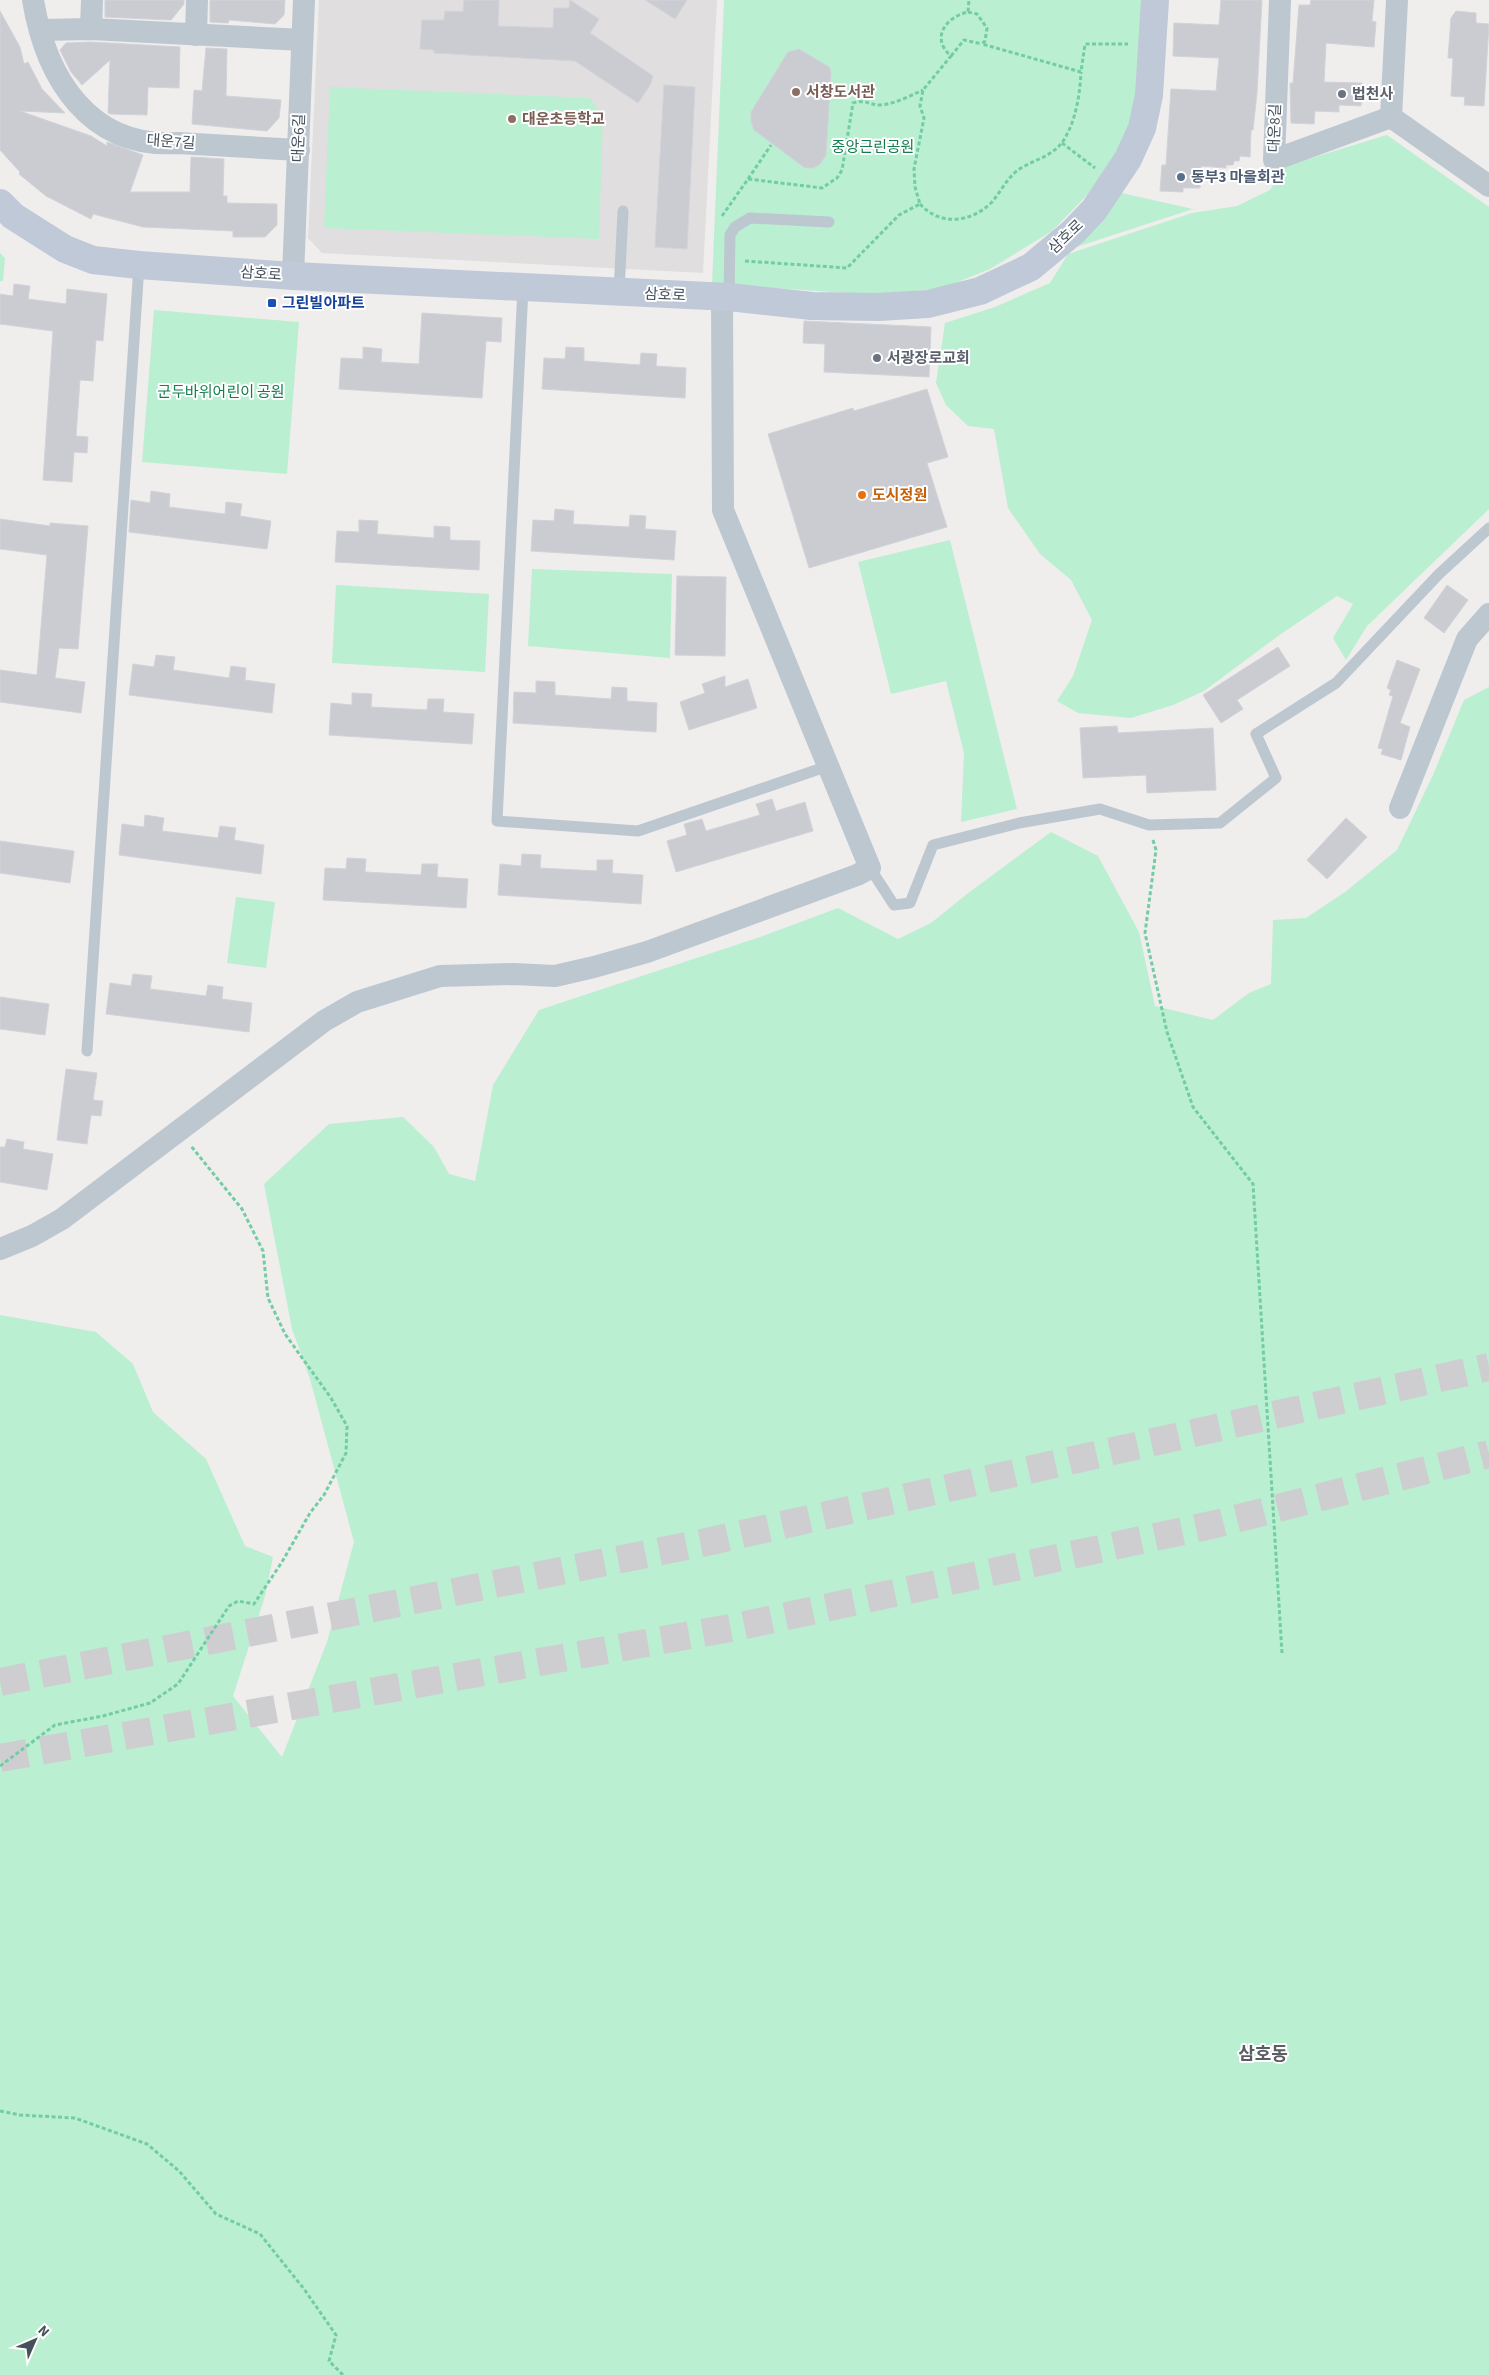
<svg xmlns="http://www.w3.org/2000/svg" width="1489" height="2375" viewBox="0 0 1489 2375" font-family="'Source Sans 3','Noto Sans KR',sans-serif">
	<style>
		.education { fill: #e1dedf }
		.green { fill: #baefd1 }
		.building { fill: #caccd2; stroke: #d1d3d9 }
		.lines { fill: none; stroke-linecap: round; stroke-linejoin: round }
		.highway-tunnel { stroke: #ceced0; stroke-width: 28; stroke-dasharray: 28 14; stroke-linecap: butt }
		.path { stroke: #72cda5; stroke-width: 3; stroke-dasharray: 4 2.5; stroke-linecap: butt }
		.lane { stroke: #bdc7d0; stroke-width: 11 }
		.street { stroke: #bdc7d0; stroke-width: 22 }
		.secondary { stroke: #bfc9d7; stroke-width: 28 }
		.education-dot { fill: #8d6e63; stroke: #fff; stroke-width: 2 }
		.worship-dot { fill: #6b7280; stroke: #fff; stroke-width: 2 }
		.service-dot { fill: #5c6f8a; stroke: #fff; stroke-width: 2 }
		.transit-dot { fill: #1a4fb4; stroke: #fff; stroke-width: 2 }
		.food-dot { fill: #e8710a; stroke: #fff; stroke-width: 2 }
		.labels { text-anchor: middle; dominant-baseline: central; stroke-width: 4; stroke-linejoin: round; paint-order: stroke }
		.education-label { font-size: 15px; font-weight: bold; fill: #785e54; stroke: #fff; text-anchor: start }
		.worship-label { font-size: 15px; font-weight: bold; fill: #5b616d; stroke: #fff; text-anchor: start }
		.street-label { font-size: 15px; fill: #45505b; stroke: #fff }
		.park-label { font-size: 15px; fill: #157d4f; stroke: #fff }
		.service-label { font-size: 15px; font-weight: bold; fill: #4e5e75; stroke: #fff; text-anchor: start }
		.transit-label { font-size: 15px; font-weight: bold; fill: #164399; stroke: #fff; text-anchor: start }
		.food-label { font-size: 15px; font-weight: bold; fill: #c56008; stroke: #fff; text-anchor: start }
		.quarter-label { font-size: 18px; font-weight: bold; fill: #5a5d62; stroke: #fff }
	</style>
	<rect width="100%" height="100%" fill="#f0eded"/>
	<!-- education -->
	<polygon class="education" points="319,0 717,0 703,273 322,253 308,238"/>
	<!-- green -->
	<g class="green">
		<polygon points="724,0 1143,0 1134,112 1116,155 1088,194 1052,231 990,269 943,288 877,295 712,284"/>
		<polygon points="330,87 590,98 603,116 599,239 324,228"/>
		<polygon points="1387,135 1489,207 1489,509 1367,626 1346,660 1333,638 1353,604 1337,596 1278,636 1204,691 1173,705 1131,718 1078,713 1057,701 1073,676 1092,620 1071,580 1040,554 1008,508 994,429 968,426 946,405 936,383 945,323 995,307 1050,283 1068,254 1192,213 1237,206 1270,190 1285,166"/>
		<polygon points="1117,192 1193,209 1067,250"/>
		<polygon points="0,253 5,258 3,281 0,281"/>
		<polygon points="154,310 299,322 287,474 142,462"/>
		<polygon points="950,540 1017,809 961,822 964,753 946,681 891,694 858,562"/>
		<polygon points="532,569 672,574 670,658 528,646"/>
		<polygon points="336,585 489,594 485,672 332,663"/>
		<polygon points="1489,687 1489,2375 0,2375 0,1315 96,1332 133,1364 153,1412 206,1459 245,1546 273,1557 265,1596 233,1696 282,1757 327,1642 354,1542 310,1379 292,1329 264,1184 329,1124 403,1117 434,1147 449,1174 475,1181 493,1085 539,1010 763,936 838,908 898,939 931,923 967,894 1051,832 1098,856 1139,932 1155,1006 1213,1020 1249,993 1271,984 1273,920 1306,918 1345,892 1397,850 1433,775 1464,700"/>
		<polygon points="236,897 275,902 266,968 227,963"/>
	</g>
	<!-- building -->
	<g class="building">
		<polygon points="105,0 184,0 184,4 171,20 105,17"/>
		<polygon points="210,0 285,0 284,15 275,24 229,20 228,23 210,22"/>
		<polygon points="464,0 499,0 498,26 553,28 554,8 569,8 570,0 599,19 590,33 653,76 650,85 638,103 575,61 434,53 434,50 420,49 422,20 444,20 445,11 463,12"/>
		<polygon points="645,0 687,0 675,19"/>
		<polygon points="1221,0 1262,0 1257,93 1253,130 1251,130 1250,157 1240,156 1239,161 1234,161 1233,165 1226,165 1226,168 1201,166 1200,188 1183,188 1183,192 1160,191 1162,165 1166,165 1171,89 1216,91 1219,58 1173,56 1174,23 1219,25"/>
		<polygon points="1311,0 1374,0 1372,21 1376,22 1374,47 1326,43 1324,82 1362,83 1361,106 1339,105 1339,112 1315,111 1314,124 1291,123 1290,83 1293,83 1299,5 1310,5"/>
		<polygon points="0,11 20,47 24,64 28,62 42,89 65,113 20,111 91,136 107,146 107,142 143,155 130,192 190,192 191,157 224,159 223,196 227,196 227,203 277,204 277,225 265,237 233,237 233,231 143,227 93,214 91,219 46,196 19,174 20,172 0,150"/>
		<polygon points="1456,11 1476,13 1476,23 1489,24 1484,106 1464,105 1465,97 1451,96 1453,58 1448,58 1451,18"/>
		<polygon points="91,42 180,47 179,88 148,87 147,115 111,114 108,113 110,60 82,85 71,72 60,50 66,43"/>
		<polygon points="206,48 227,49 226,96 281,100 279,118 267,131 192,124 194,90 202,91"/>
		<polygon points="799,49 829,67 831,72 826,155 820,164 813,168 805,168 754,130 751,121 751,112 788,52"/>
		<polygon points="664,85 695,87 687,249 655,247"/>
		<polygon points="14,284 30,286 28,299 66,304 67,289 107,294 103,341 96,340 93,381 80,380 76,436 88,437 87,453 74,452 72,482 43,480 53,331 0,324 0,294 13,296"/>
		<polygon points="422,313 502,318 501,342 486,341 482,398 339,389 341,358 363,359 363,347 382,349 381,362 419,364"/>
		<polygon points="804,321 931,327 929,377 824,372 825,344 803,343"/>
		<polygon points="566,347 584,348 584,361 640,365 641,353 657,354 656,366 686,368 685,398 542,389 544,358 565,359"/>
		<polygon points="927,389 948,457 927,463 947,527 809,568 768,434 853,408 854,411"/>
		<polygon points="151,491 170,494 169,507 225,514 226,502 242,504 240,516 271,521 267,549 129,532 131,500 150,503"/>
		<polygon points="555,509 574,511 573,524 629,527 630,515 646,516 645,529 676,531 674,560 531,551 533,520 554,521"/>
		<polygon points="0,519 50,526 50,523 88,526 78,649 59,648 55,678 85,682 81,713 0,702 0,670 37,675 47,555 0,549"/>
		<polygon points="359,520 378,521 377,534 434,538 434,526 450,527 450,540 480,541 479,570 335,562 337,531 359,532"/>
		<polygon points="677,576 726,577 725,656 675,655"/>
		<polygon points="1447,585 1468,600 1444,633 1424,618"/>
		<polygon points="1278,647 1290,666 1237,700 1243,709 1221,723 1203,695"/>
		<polygon points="156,655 175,657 173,670 229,678 231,666 246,668 245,680 275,684 272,713 129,695 133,664 154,667"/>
		<polygon points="1397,660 1420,669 1400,723 1410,727 1401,760 1381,754 1383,749 1378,748 1393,696 1389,695 1391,690 1387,688"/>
		<polygon points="725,676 725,687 748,679 757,708 689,730 680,702 705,693 702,684"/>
		<polygon points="536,681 555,682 555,695 611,699 612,687 627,688 627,701 657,703 656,732 513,723 514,692 536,693"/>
		<polygon points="352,693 372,694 371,707 427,710 428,699 444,699 443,712 474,714 472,744 329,735 331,703 352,705"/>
		<polygon points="1117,726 1118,733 1213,728 1216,790 1147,793 1146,775 1083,778 1080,728"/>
		<polygon points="772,799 776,811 805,802 813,831 676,872 667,841 687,835 684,824 702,819 706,831 760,815 756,804"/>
		<polygon points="145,815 164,818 162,831 218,838 220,826 236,828 234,840 264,845 261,874 119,855 122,824 144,827"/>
		<polygon points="1346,818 1367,837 1327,879 1307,860"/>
		<polygon points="0,841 74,851 70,883 0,873"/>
		<polygon points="522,854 541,855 540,868 597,871 597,860 613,860 612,873 643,875 641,904 498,895 500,864 521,866"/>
		<polygon points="347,858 366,859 365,872 421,875 422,864 438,864 437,877 468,879 466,908 323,900 325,868 346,869"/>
		<polygon points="133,974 152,976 150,989 206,996 208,985 223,987 222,999 252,1003 249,1032 106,1014 110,983 131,986"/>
		<polygon points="0,997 49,1004 45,1035 0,1029"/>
		<polygon points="66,1069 97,1073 93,1100 103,1101 101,1116 91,1115 87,1144 57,1140"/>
		<polygon points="7,1139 24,1142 23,1149 53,1154 47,1190 0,1182 0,1147 5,1147"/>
	</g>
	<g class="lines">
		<!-- highway-tunnel -->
		<g class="highway-tunnel">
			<polyline points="0,1682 702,1543 1489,1367"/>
			<polyline points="0,1758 736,1627 1216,1524 1489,1454"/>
		</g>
		<!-- path -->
		<g class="path">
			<polyline points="968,12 977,14 987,28 985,41 982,44 1081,72 1085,44 1128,44"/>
			<polyline points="951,56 964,40 982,44"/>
			<polyline points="1062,143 1095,168"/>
			<polyline points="748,179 771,145"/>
			<path d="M920 204C940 226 970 223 991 203 1001 192 1006 179 1018 170 1034 159 1054 157 1065 138 1076 119 1080 94 1081 72"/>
			<path d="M722 216 748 179 822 188 837 178 842 170 853 103C866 99 869 105 880 105 895 104 910 96 923 90"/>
			<path d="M745 261 847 268 899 215 920 204 915 187 914 169 924 118 920 106 923 90 951 56C930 38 946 17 968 12L969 0"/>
			<polyline points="1153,840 1156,850 1145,933 1167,1032 1193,1107 1253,1184 1282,1653"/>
			<polyline points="0,1766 55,1725 103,1716 150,1703 178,1684 229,1606 238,1601 254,1604 282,1562 310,1513 324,1495 346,1453 347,1426 331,1398 285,1334 268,1298 263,1251 242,1209 191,1146"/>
			<polyline points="0,2111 20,2115 75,2118 147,2144 179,2171 216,2214 260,2234 304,2289 336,2335 329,2361 343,2375"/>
		</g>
		<!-- lane -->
		<g class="lane">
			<polyline points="523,288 497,821 638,831 828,766"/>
			<polyline points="619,292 623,211"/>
			<polyline points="729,297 730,235 735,227 750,218 829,222"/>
			<polyline points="870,868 894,905 910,903 933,845 1019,823 1100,809 1149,825 1220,823 1276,778 1256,734 1336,683 1439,574 1489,528"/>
			<polyline points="87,1051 139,265"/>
		</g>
		<!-- street -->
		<g class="street">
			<path d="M33 0C46 79 90 149 178 143L299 150"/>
			<polyline points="1280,0 1274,160 1391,117 1489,186"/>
			<polyline points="91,29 92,0"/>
			<polyline points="40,30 91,29 302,40"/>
			<polyline points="196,35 197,0"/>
			<polyline points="1391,117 1397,0"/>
			<polyline points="293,276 304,0"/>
			<polyline points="1400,808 1467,639 1489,614"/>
			<polyline points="0,1249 32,1236 62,1219 324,1021 357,1002 440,976 514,974 555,976 594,967 647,952 857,875 870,868 723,510 722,298"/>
		</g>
		<!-- secondary -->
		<polyline class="secondary" points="0,203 13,216 65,249 93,260 139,265 293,276 729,297 812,306 878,307 928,304 980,291 1031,267 1073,232 1094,210 1128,159 1142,128 1149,95 1155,0"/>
	</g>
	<!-- markers -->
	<g class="education-dot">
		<circle cx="796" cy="92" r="5"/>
		<circle cx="512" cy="119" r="5"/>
	</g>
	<g class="worship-dot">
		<circle cx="1342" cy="94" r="5"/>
		<circle cx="877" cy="358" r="5"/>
	</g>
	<circle class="service-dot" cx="1181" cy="177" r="5"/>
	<rect class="transit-dot" x="267" y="298" width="10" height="10" rx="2.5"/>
	<circle class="food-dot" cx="862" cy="495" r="5"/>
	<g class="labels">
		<!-- education labels -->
		<g class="education-label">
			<text x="806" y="92">서창도서관</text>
			<text x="522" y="119">대운초등학교</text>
		</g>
		<!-- worship labels -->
		<g class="worship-label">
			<text x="1352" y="94">법천사</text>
			<text x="887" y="358">서광장로교회</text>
		</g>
		<!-- street labels -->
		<g class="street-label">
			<text transform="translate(1275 128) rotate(-88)">대운8길</text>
			<text transform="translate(299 138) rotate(-88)">대운6길</text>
			<text transform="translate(171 142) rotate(4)">대운7길</text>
			<text transform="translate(1066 237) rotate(-43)">삼호로</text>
			<text transform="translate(261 274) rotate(4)">삼호로</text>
			<text transform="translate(665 295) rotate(3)">삼호로</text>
		</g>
		<!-- park labels -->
		<g class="park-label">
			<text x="873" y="147">중앙근린공원</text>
			<text x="221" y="392">군두바위어린이 공원</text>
		</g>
		<!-- service labels -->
		<g class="service-label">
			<text x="1191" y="177">동부3 마을회관</text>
		</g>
		<!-- transit labels -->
		<g class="transit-label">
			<text x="282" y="303">그린빌아파트</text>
		</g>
		<!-- food labels -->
		<g class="food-label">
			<text x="872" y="495">도시정원</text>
		</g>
		<!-- quarter labels -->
		<g class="quarter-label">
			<text x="1263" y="2054">삼호동</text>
		</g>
	</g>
	<!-- north arrow -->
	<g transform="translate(35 2340) rotate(45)" stroke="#ffffff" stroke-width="4" paint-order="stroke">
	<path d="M0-4L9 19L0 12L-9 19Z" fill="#45505b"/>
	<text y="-8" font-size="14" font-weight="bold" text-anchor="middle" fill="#45505b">N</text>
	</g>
</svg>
